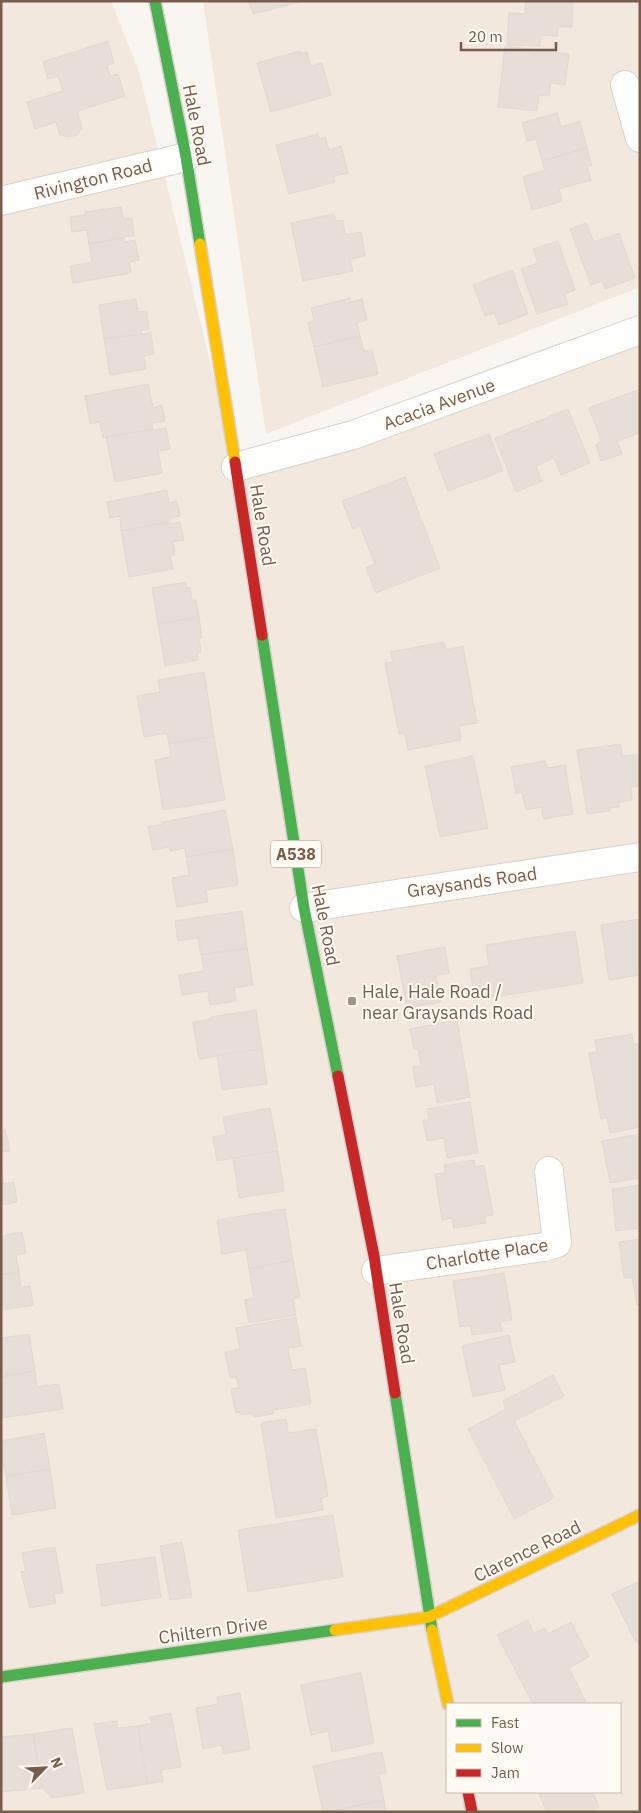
<svg xmlns="http://www.w3.org/2000/svg" width="641" height="1813" viewBox="0 0 641 1813" font-family="'IBM Plex Sans',sans-serif">
	<style>
		.residential { fill: #f2e8de; fill-rule: evenodd }
		.building { fill: #e6ded7; stroke: #e2d8d2 }
		.lines { fill: none; stroke-linecap: round; stroke-linejoin: round }
		.street-casing { stroke: #d7d1cb; stroke-width: 30 }
		.fast-casing { stroke: #d9d2cb; stroke-width: 14 }
		.slow-casing { stroke: #d9d2cb; stroke-width: 14 }
		.jam-casing { stroke: #d9d2cb; stroke-width: 14 }
		.street { stroke: #fefefd; stroke-width: 28 }
		.fast { stroke: #4caf50; stroke-width: 11 }
		.slow { stroke: #ffc107; stroke-width: 11 }
		.jam { stroke: #c62828; stroke-width: 11 }
		.poi-dot { fill: #a69286; stroke: #fffaf3; stroke-width: 2 }
		.labels { text-anchor: middle; dominant-baseline: central; stroke-width: 4; stroke-linejoin: round; paint-order: stroke }
		.shield { fill: #fffaf3; stroke: #a28b7f; stroke-width: 1 }
		.shield-label { font-size: 16px; font-weight: bold; fill: #7a5c4d }
		.street-label { font-size: 18px; fill: #7a5c4d; stroke: #fffaf3 }
		.poi-label { font-size: 18px; fill: #7a5c4d; stroke: #fffaf3; text-anchor: start }
	</style>
	<rect width="100%" height="100%" fill="#f9f5f0"/>
	<!-- residential -->
	<g class="residential">
		<path d="M1 1H111L139 72 236 467 640 330V1812H1ZM447 1704H620V1792H447Z"/>
		<polygon points="203,1 640,1 640,287 266,434"/>
	</g>
	<!-- building -->
	<g class="building">
		<polygon points="249,1 304,1 253,14"/>
		<polygon points="526,1 573,1 572,27 558,26 557,36 541,35 540,46 507,45 509,13 525,14"/>
		<polygon points="108,41 114,63 107,65 110,76 118,74 125,96 77,111 82,128 77,135 69,137 60,135 56,122 35,129 27,102 63,91 58,76 48,79 43,62"/>
		<polygon points="505,46 569,54 565,85 551,83 549,96 539,95 537,111 498,107"/>
		<polygon points="300,51 301,53 307,52 311,66 322,63 331,95 271,112 257,63"/>
		<polygon points="557,113 561,127 580,121 587,148 542,161 536,139 527,141 522,123"/>
		<polygon points="318,134 319,139 325,137 329,150 341,146 348,173 334,176 335,182 289,194 276,145"/>
		<polygon points="587,148 592,165 587,166 591,180 559,189 562,201 532,210 523,177 545,170 542,161"/>
		<polygon points="121,207 123,219 132,218 134,235 89,244 87,230 72,232 70,217 85,215 85,212"/>
		<polygon points="334,214 336,221 343,220 345,235 361,232 365,256 350,259 353,271 303,281 291,223"/>
		<polygon points="586,223 594,242 619,233 635,278 605,289 602,281 591,285 570,229"/>
		<polygon points="124,238 125,242 135,240 139,260 129,262 131,273 73,283 70,266 92,262 89,244"/>
		<polygon points="558,241 575,290 564,294 568,304 537,314 521,269 538,263 533,249"/>
		<polygon points="512,270 528,314 499,325 494,313 485,316 473,285"/>
		<polygon points="350,298 351,302 362,299 367,320 357,323 360,336 314,347 308,323 314,321 311,308"/>
		<polygon points="136,299 138,312 147,311 149,329 141,330 142,334 104,339 99,305"/>
		<polygon points="151,333 154,354 144,356 146,369 110,375 104,339"/>
		<polygon points="360,336 364,351 372,350 378,374 323,387 314,347"/>
		<polygon points="148,384 153,408 162,405 165,421 152,423 153,429 103,438 100,422 90,424 85,396"/>
		<polygon points="640,389 640,433 617,441 622,454 601,461 596,444 602,442 589,408"/>
		<polygon points="568,409 590,463 561,475 554,458 536,466 542,481 516,492 495,438"/>
		<polygon points="166,428 170,449 158,451 162,473 115,482 106,437 153,429 154,430"/>
		<polygon points="489,434 503,471 448,491 434,454"/>
		<polygon points="405,477 440,568 376,593 366,568 375,564 360,526 353,529 342,501"/>
		<polygon points="167,490 169,503 177,501 180,516 170,518 170,522 121,531 120,516 110,518 107,502"/>
		<polygon points="170,522 170,524 180,522 184,540 173,542 175,555 170,555 173,569 129,577 121,531"/>
		<polygon points="186,582 187,588 190,587 192,600 196,600 199,617 158,624 152,588"/>
		<polygon points="199,617 202,638 199,638 201,652 197,653 198,660 165,666 158,624"/>
		<polygon points="444,642 446,650 463,646 477,723 459,726 461,740 408,750 405,733 399,734 385,663 393,662 390,652"/>
		<polygon points="204,672 214,736 169,744 167,733 144,737 137,696 160,692 158,680"/>
		<polygon points="214,736 225,800 163,810 155,760 171,757 169,744"/>
		<polygon points="620,744 623,756 640,754 640,786 631,787 632,800 619,802 619,807 610,808 610,811 587,814 577,750"/>
		<polygon points="473,756 488,828 440,837 425,766"/>
		<polygon points="545,761 547,768 565,765 573,814 543,819 542,807 526,810 522,792 516,794 511,767"/>
		<polygon points="225,810 233,849 186,857 185,848 170,851 169,847 153,850 148,827 163,824 163,822"/>
		<polygon points="233,849 238,885 206,890 208,902 177,907 172,878 189,875 186,857"/>
		<polygon points="242,911 247,948 201,955 198,938 178,941 175,921"/>
		<polygon points="640,919 640,975 609,980 601,925"/>
		<polygon points="575,931 583,983 475,1000 470,969 489,966 486,945"/>
		<polygon points="445,947 449,973 436,975 441,1002 407,1008 397,956"/>
		<polygon points="247,948 253,985 234,988 236,1001 210,1005 208,991 182,995 179,975 204,971 201,955"/>
		<polygon points="256,1010 262,1049 199,1059 193,1022 211,1019 211,1017"/>
		<polygon points="457,1020 470,1097 437,1103 434,1084 416,1087 413,1067 421,1066 418,1049 414,1049 410,1029"/>
		<polygon points="632,1034 634,1045 640,1043 640,1127 610,1133 607,1117 601,1119 589,1053 597,1052 595,1040"/>
		<polygon points="262,1049 267,1084 222,1090 217,1055"/>
		<polygon points="470,1102 478,1153 447,1158 444,1138 427,1141 423,1120 429,1120 427,1109"/>
		<polygon points="270,1108 278,1151 217,1161 213,1137 226,1134 223,1117"/>
		<polygon points="5,1129 10,1151 1,1152 1,1130"/>
		<polygon points="640,1134 640,1178 610,1183 602,1141"/>
		<polygon points="278,1151 284,1191 239,1198 233,1158"/>
		<polygon points="474,1160 475,1167 484,1165 493,1215 485,1216 486,1223 454,1228 452,1218 442,1220 435,1174 445,1173 444,1165"/>
		<polygon points="1,1168 4,1184 14,1182 17,1202 1,1205"/>
		<polygon points="640,1185 640,1228 616,1231 612,1189"/>
		<polygon points="285,1209 293,1260 249,1269 246,1250 222,1254 217,1220"/>
		<polygon points="22,1232 26,1253 16,1255 19,1272 1,1275 1,1236"/>
		<polygon points="640,1239 640,1304 637,1305 632,1277 624,1278 619,1242"/>
		<polygon points="293,1260 300,1297 293,1299 296,1315 249,1323 245,1300 254,1298 249,1269"/>
		<polygon points="19,1272 21,1287 30,1286 33,1305 1,1310 1,1275"/>
		<polygon points="504,1273 512,1320 500,1322 502,1331 472,1335 471,1325 460,1327 453,1281"/>
		<polygon points="296,1317 301,1346 288,1348 292,1370 305,1368 311,1404 273,1410 273,1414 254,1417 253,1413 241,1415 241,1412 236,1413 231,1389 239,1388 236,1377 230,1378 225,1352 240,1349 236,1328"/>
		<polygon points="29,1334 35,1371 1,1377 1,1338"/>
		<polygon points="509,1335 515,1362 499,1365 505,1390 473,1397 462,1346"/>
		<polygon points="35,1371 37,1387 59,1384 63,1409 1,1418 1,1377"/>
		<polygon points="553,1375 564,1396 514,1421 554,1498 514,1519 468,1429 506,1409 503,1401"/>
		<polygon points="286,1419 288,1433 316,1429 328,1496 321,1498 323,1510 276,1518 261,1423"/>
		<polygon points="44,1433 50,1469 6,1476 1,1453 1,1441"/>
		<polygon points="50,1469 56,1508 12,1515 6,1476"/>
		<polygon points="333,1515 343,1577 248,1592 238,1530"/>
		<polygon points="182,1542 192,1597 170,1600 160,1546"/>
		<polygon points="55,1547 63,1593 54,1594 56,1603 30,1608 21,1572 26,1571 22,1553"/>
		<polygon points="155,1557 161,1597 102,1606 96,1565"/>
		<polygon points="640,1581 640,1641 636,1643 612,1594"/>
		<polygon points="528,1620 534,1633 545,1628 548,1634 571,1622 589,1657 569,1668 587,1704 533,1704 497,1635"/>
		<polygon points="361,1673 374,1743 332,1752 328,1731 311,1735 301,1685"/>
		<polygon points="240,1693 250,1749 223,1754 222,1745 203,1749 196,1708 218,1704 217,1697"/>
		<polygon points="171,1713 181,1767 161,1770 163,1781 147,1784 138,1726 152,1723 150,1717"/>
		<polygon points="117,1721 117,1728 138,1726 147,1784 107,1790 94,1724"/>
		<polygon points="72,1728 84,1793 52,1798 42,1788 33,1734"/>
		<polygon points="33,1734 42,1788 1,1792 1,1737"/>
		<polygon points="382,1752 386,1772 379,1774 384,1800 333,1811 323,1812 313,1766"/>
		<polygon points="538,1792 593,1792 599,1807 589,1812 547,1812"/>
		<polygon points="384,1800 386,1812 333,1812 333,1811"/>
	</g>
	<g class="lines">
		<defs>
			<g id="street">
				<polyline points="625,85 640,138"/>
				<polyline points="1,201 186,157"/>
				<polyline points="236,467 353,435 640,330"/>
				<polyline points="304,908 640,857"/>
				<polyline points="376,1271 544,1247 557,1243 549,1171"/>
			</g>
			<g id="fast">
				<polyline points="155,1 186,157 200,244"/>
				<polyline points="262,635 304,908 338,1076"/>
				<polyline points="395,1393 432,1630"/>
				<polyline points="1,1677 335,1630"/>
			</g>
			<g id="slow">
				<polyline points="200,244 235,462"/>
				<polyline points="335,1630 429,1617 640,1515"/>
				<polyline points="432,1630 448,1704"/>
			</g>
			<g id="jam">
				<polyline points="235,462 262,635"/>
				<polyline points="338,1076 374,1256 395,1393"/>
				<polyline points="468,1792 472,1812"/>
			</g>
		</defs>
		<!-- street casing -->
		<use href="#street" class="street-casing"/>
		<!-- fast casing -->
		<use href="#fast" class="fast-casing"/>
		<!-- slow casing -->
		<use href="#slow" class="slow-casing"/>
		<!-- jam casing -->
		<use href="#jam" class="jam-casing"/>
		<!-- street -->
		<use href="#street" class="street"/>
		<!-- fast -->
		<use href="#fast" class="fast"/>
		<!-- slow -->
		<use href="#slow" class="slow"/>
		<!-- jam -->
		<use href="#jam" class="jam"/>
	</g>
	<!-- markers -->
	<rect class="poi-dot" x="347" y="996" width="10" height="10" rx="2.5"/>
	<g class="labels">
		<!-- shield labels -->
		<rect class="shield" x="271" y="840.5" width="50" height="27" rx="4"/>
		<g class="shield-label">
			<text x="296" y="854">A538</text>
		</g>
		<!-- street labels -->
		<g class="street-label">
			<text transform="translate(197 125) rotate(79)">Hale Road</text>
			<text transform="translate(93 179) rotate(-14)">Rivington Road</text>
			<text transform="translate(439 404) rotate(-20)">Acacia Avenue</text>
			<text transform="translate(263 525) rotate(81)">Hale Road</text>
			<text transform="translate(472 882) rotate(-8)">Graysands Road</text>
			<text transform="translate(326 925) rotate(79)">Hale Road</text>
			<text transform="translate(487 1254) rotate(-9)">Charlotte Place</text>
			<text transform="translate(402 1323) rotate(81)">Hale Road</text>
			<text transform="translate(527 1551) rotate(-26)">Clarence Road</text>
			<text transform="translate(213 1630) rotate(-8)">Chiltern Drive</text>
		</g>
		<!-- poi labels -->
		<g class="poi-label">
			<text x="362" y="991">Hale, Hale Road /<tspan x="362" dy="21">near Graysands Road</tspan></text>
		</g>
	</g>
	<!-- border -->
	<rect width="641" height="1813" fill="none" stroke="#7a5c4d" stroke-width="5"/>
	<!-- legend -->
	<rect x="446" y="1703" width="175" height="90" fill="#fffaf3" stroke="#cabbb1"/>
	<rect x="456" y="1719" width="25" height="8" fill="#4caf50" stroke="#cabbb1"/>
	<text x="491" y="1728" font-size="15" fill="#7a5c4d">Fast</text>
	<rect x="456" y="1744" width="25" height="8" fill="#ffc107" stroke="#cabbb1"/>
	<text x="491" y="1753" font-size="15" fill="#7a5c4d">Slow</text>
	<rect x="456" y="1769" width="25" height="8" fill="#c62828" stroke="#cabbb1"/>
	<text x="491" y="1778" font-size="15" fill="#7a5c4d">Jam</text>
	<!-- north arrow -->
	<g transform="translate(45 1768) rotate(66)" stroke="#fffaf3" stroke-width="4" paint-order="stroke">
	<path d="M0-4L9 19L0 12L-9 19Z" fill="#7a5c4d"/>
	<text y="-8" font-size="14" font-weight="bold" text-anchor="middle" fill="#7a5c4d">N</text>
	</g>
	<!-- scale -->
	<path d="M461 42v8h95v-8" fill="none" stroke="#7a5c4d" stroke-width="2.5"/>
	<text x="468" y="42" font-size="15" fill="#7a5c4d" stroke="#fffaf3" stroke-width="4" paint-order="stroke">20 m</text>
</svg>
